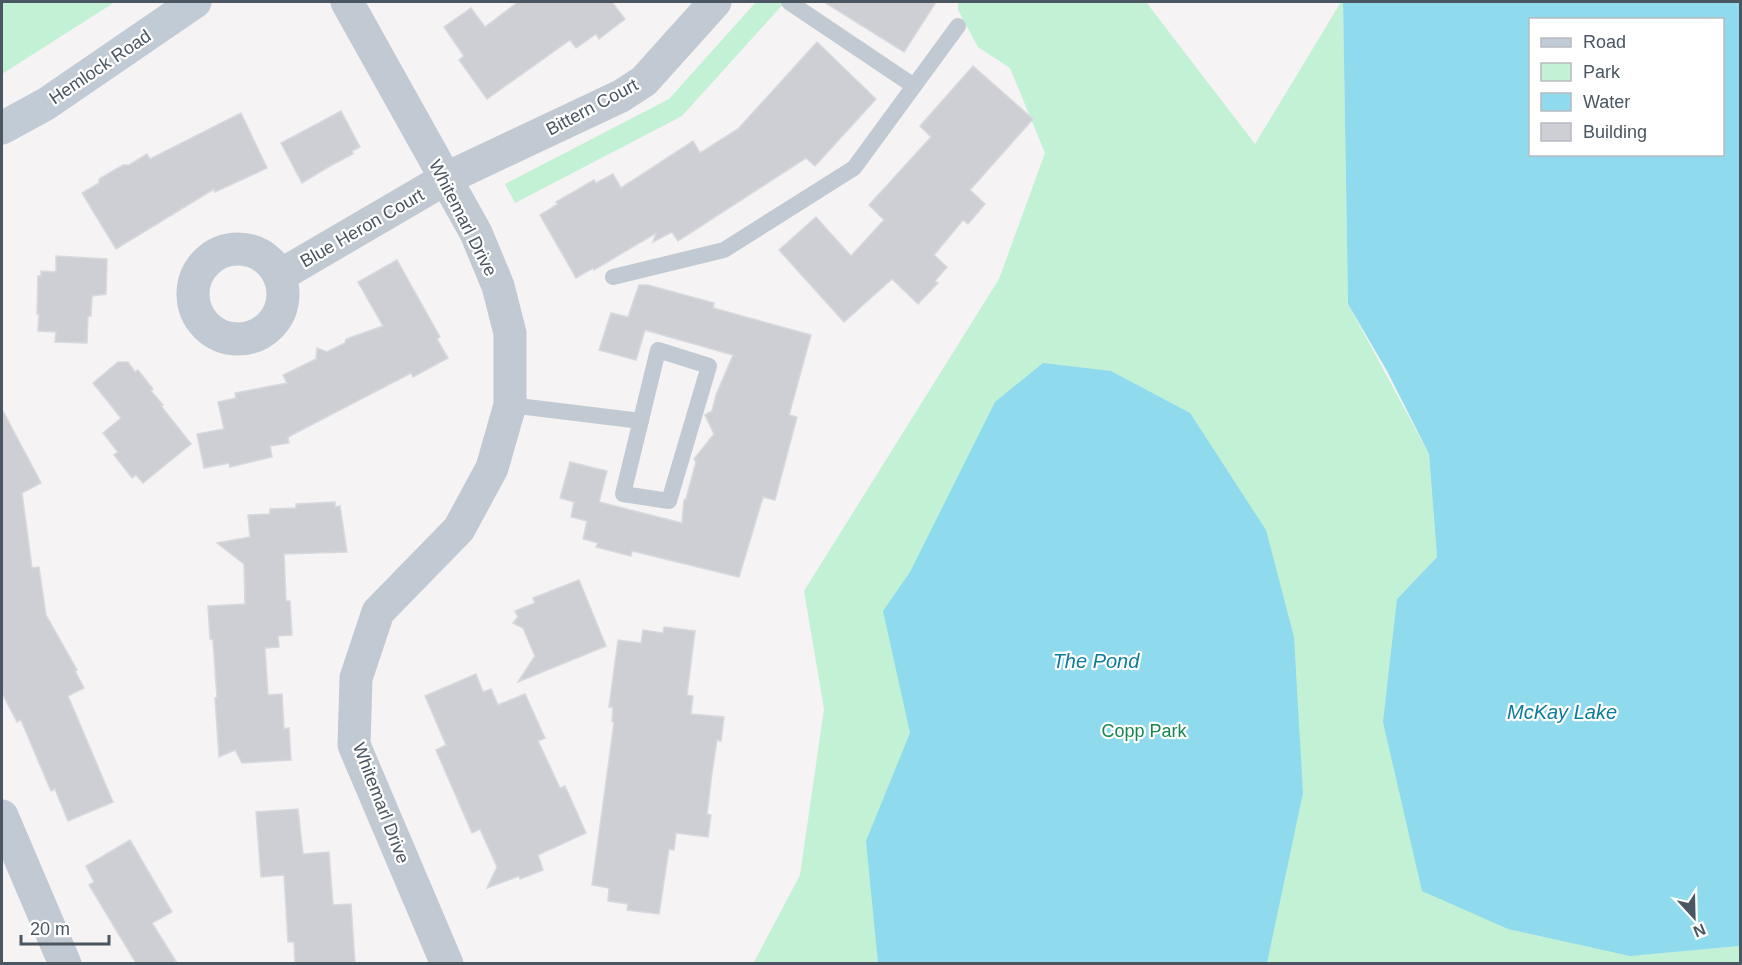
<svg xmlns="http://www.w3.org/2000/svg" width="1742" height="965" viewBox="0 0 1742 965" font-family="Helvetica,sans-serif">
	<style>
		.green { fill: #c3f1d5 }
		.water { fill: #90daee; fill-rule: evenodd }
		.building { fill: #cdcfd5; stroke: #d7d9de; stroke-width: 1.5 }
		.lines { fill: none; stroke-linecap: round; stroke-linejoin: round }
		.service { stroke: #c1cad2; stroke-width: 16 }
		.minor { stroke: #c1cad2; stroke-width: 33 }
		.secondary { stroke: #c1cbd6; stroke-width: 33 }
		.labels { text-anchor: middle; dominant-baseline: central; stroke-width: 4.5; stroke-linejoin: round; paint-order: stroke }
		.street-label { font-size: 18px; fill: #4a5661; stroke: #fff }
		.park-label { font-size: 18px; fill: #17864f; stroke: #fff }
		.water-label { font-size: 20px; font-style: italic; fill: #0c7c9b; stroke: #fff }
	</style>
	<rect width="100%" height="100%" fill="#f5f3f3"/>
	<!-- green -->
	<g class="green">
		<polygon points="2,2 115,2 2,74"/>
		<polygon points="756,2 785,2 682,116 515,203 505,184 669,99"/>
		<polygon points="958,2 1146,2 1255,144 1341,2 1343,2 1348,304 1429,454 1437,557 1397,599 1636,955 1740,946 1740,963 753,964 800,875 824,709 804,591 999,279 1045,153 1010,68 978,47 958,10"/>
	</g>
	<!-- water -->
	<g class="water">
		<path d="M1343 2H1740V946L1630 956 1508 929 1422 891 1383 722 1397 599 1437 557 1429 454 1387 371 1348 304ZM1530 20H1722V154H1530Z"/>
		<polygon points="1043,363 1111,371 1190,413 1266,530 1294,637 1303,793 1267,963 878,963 866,841 910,733 883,611 910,572 995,402"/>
	</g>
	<!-- building -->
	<g class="building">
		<polygon points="518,2 612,2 625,19 599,39 596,34 576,48 570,40 487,99 459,60 464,56 444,27 471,8 485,27"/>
		<polygon points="824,2 936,2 904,52"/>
		<polygon points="817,42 876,99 815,166 806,158 678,241 672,232 653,242 656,233 594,270 593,268 576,278 540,215 558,204 556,202 594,180 596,183 613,174 621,188 693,141 700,153 738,129"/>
		<polygon points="973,66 1033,119 970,190 985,204 968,224 963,220 934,255 947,267 935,281 938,283 918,304 892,279 844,322 779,250 816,217 851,256 884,220 869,205 931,137 920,126"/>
		<polygon points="341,111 360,147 352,151 353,154 330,166 302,183 281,143"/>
		<polygon points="241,113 267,168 215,192 214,189 116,249 82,193 99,183 99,179 123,165 129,165 147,154 150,159"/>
		<polygon points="56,256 107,259 106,294 92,296 91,316 88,316 87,343 55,342 56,332 38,331 39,314 37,314 38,276 41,276 41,271 56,272"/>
		<polygon points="397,260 440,337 437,339 448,358 413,377 411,373 288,437 289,443 270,446 272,457 230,467 229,463 204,468 197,434 224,429 218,402 236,398 235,393 287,383 283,375 316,359 317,348 327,352 345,343 346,339 383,326 358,282"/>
		<polygon points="639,285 648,285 714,303 713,308 811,335 789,415 797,417 775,500 763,497 739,577 632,551 631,556 596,547 598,543 583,539 587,521 571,517 574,502 560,498 570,462 607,471 599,502 682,523 684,500 686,499 696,462 694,459 714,434 705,415 712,411 716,395 733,355 645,330 636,360 599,350 611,313 628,317"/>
		<polygon points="118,362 128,362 135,372 138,370 153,389 151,391 163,405 161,406 191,444 143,483 136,475 132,478 114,455 118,452 103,433 121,418 93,383"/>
		<polygon points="2,409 41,483 22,493 32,568 39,567 46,615 77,670 75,671 84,688 68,696 113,802 68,821 55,789 51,791 21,720 17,722 2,693"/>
		<polygon points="335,502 335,507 340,506 347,552 284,554 286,601 290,601 292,635 278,636 279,647 265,648 268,695 282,694 284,729 289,728 291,760 242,763 235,750 219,757 215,698 217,698 213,640 210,639 208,606 245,604 244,564 217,543 250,537 248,515 270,514 270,509 296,508 296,504"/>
		<polygon points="579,580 606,646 518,682 535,656 523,628 513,623 518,617 515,611 535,603 533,598"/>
		<polygon points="664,627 695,631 687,695 693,696 691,714 724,717 721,741 717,740 712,773 707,814 711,815 708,837 676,833 674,850 669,849 659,914 627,910 628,904 608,901 609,888 592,885 614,723 612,721 613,707 609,707 618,640 641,643 643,630 663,633"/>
		<polygon points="476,674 483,692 491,689 498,705 525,694 545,738 538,741 560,788 565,786 586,833 538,855 543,870 520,879 519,876 487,888 497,867 480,829 472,833 436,750 446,745 425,696"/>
		<polygon points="298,809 303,854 329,852 333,905 351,904 355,963 295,963 294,942 288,942 284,875 261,877 256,812"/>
		<polygon points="130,840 172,912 152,923 177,963 136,963 89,885 94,882 86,866"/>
	</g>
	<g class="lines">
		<!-- service -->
		<g class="service">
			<polyline points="789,2 914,86"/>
			<polyline points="613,277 724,250 854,168 958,26"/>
			<polygon points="658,350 709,366 669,501 623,494"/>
			<polyline points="510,405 641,421"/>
		</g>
		<!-- minor -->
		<g class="minor">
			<polyline points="347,2 476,233 498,286 510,333 510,405 492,468 459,529 378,612 356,678 354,745 447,964"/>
			<circle cx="238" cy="294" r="45"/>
			<polyline points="279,276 445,179 621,96 644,81 715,2"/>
			<polyline points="2,816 65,964"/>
		</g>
		<!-- secondary -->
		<polyline class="secondary" points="2,128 46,104 195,2"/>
	</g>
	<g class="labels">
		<!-- street labels -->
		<g class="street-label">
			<text transform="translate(100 67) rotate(-34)">Hemlock Road</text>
			<text transform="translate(592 107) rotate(-28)">Bittern Court</text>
			<text transform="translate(463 218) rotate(63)">Whitemarl Drive</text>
			<text transform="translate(362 228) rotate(-30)">Blue Heron Court</text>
			<text transform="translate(381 803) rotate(69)">Whitemarl Drive</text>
		</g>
		<!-- park labels -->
		<g class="park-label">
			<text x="1144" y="731">Copp Park</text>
		</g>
		<!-- water labels -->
		<g class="water-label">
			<text x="1096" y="661">The Pond</text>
			<text x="1562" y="712">McKay Lake</text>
		</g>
	</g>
	<!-- border -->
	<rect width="1742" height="965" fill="none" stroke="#4a5661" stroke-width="6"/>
	<!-- legend -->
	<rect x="1529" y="18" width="195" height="138" fill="#ffffff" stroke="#b7bbc0" stroke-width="1.5"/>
	<rect x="1541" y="38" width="30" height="9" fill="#c1cbd6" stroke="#b7bbc0" stroke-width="1.5"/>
	<text x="1583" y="48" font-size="18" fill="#4a5661">Road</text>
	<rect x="1541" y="63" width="30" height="18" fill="#c3f1d5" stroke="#b7bbc0" stroke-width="1.5"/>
	<text x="1583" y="78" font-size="18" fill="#4a5661">Park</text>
	<rect x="1541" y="93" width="30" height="18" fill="#90daee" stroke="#b7bbc0" stroke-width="1.5"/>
	<text x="1583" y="108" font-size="18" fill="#4a5661">Water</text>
	<rect x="1541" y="123" width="30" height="18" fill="#cdcfd5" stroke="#b7bbc0" stroke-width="1.5"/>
	<text x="1583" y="138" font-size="18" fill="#4a5661">Building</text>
	<!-- north arrow -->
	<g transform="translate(1694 917) rotate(158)" stroke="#ffffff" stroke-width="4.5" paint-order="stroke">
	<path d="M0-4.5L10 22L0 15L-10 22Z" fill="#4a5661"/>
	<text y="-9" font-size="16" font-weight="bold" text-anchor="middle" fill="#4a5661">N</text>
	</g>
	<!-- scale -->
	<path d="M21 935v9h88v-9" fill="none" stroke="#4a5661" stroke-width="3"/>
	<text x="30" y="935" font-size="18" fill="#4a5661" stroke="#ffffff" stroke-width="4.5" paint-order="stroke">20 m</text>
</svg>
